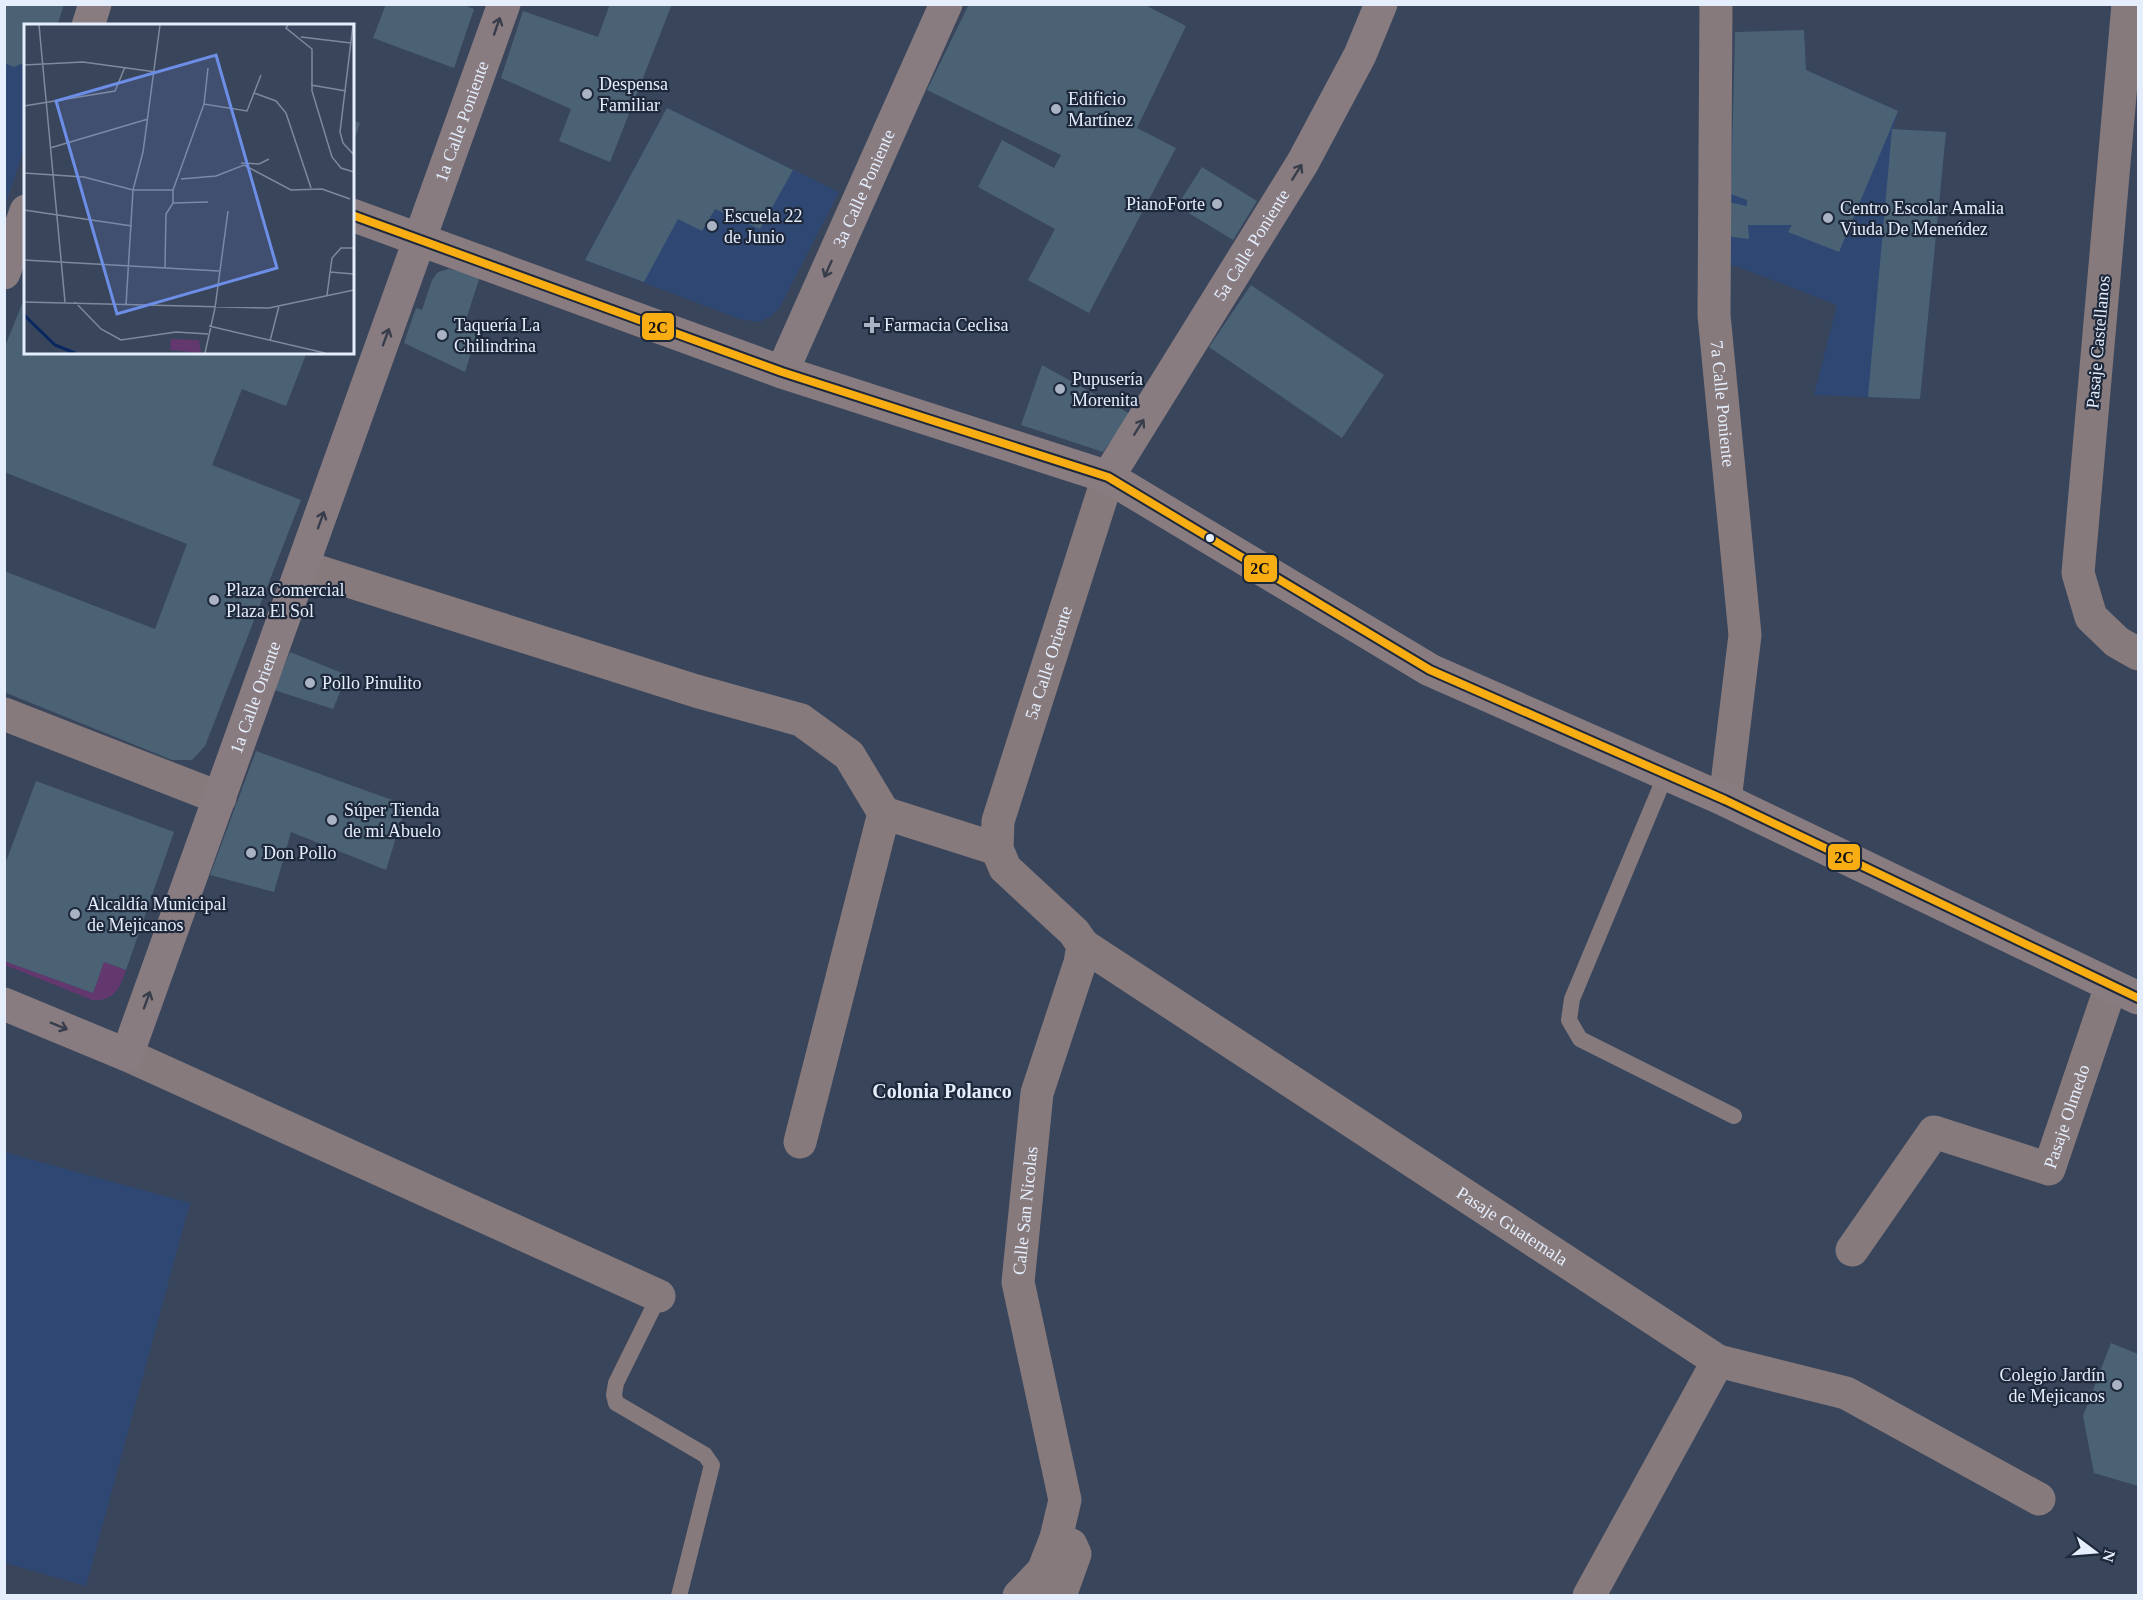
<svg xmlns="http://www.w3.org/2000/svg" width="2143" height="1600" viewBox="0 0 2143 1600" font-family="Georgia,serif">
	<style>
		.built { fill: #2f4873 }
		.green { fill: #62386e }
		.building { fill: #4b6275 }
		.lines { fill: none; stroke-linecap: round; stroke-linejoin: round }
		.lane { stroke: #877a7c; stroke-width: 16 }
		.street { stroke: #877a7c; stroke-width: 33 }
		.secondary { stroke: #887c81; stroke-width: 33 }
		.bus-1-casing { stroke: #1e283b; stroke-width: 12 }
		.bus-1 { stroke: #f8ad13; stroke-width: 8 }
		.oneway { stroke: #383d4c }
		.poi-dot { fill: #a9b3c4; stroke: #1e283b; stroke-width: 2 }
		.bus-dot { fill: #e5eefd; stroke: #1e283b; stroke-width: 2 }
		.labels { text-anchor: middle; dominant-baseline: central; stroke-width: 4.5; stroke-linejoin: round; paint-order: stroke }
		.poi-label { font-size: 18px; fill: #e5eefd; stroke: #1e283b; text-anchor: start }
		.street-label { font-size: 18px; fill: #e5eefd; stroke: #1e283b }
		.neighbourhood-label { font-size: 20px; font-weight: bold; fill: #e5eefd; stroke: #1e283b }
		.inset-river { fill: none; stroke: #082660; stroke-width: 3 }
		.inset-road { fill: none; stroke: #7e899c; stroke-width: 1.5 }
		.view { fill: #6d8ee7; fill-opacity: 0.15; stroke: #6d8ee7; stroke-width: 3 }
		.inset-edge { fill: none; stroke: #e5eefd; stroke-width: 3 }
		.line-badge { stroke: #1e283b; stroke-width: 2 }
		.pale-badge-label { font-size: 16px; text-anchor: middle; font-weight: bold; fill: #111 }
	</style>
	<rect width="100%" height="100%" fill="#39455b"/>
	<!-- built -->
	<g class="built">
		<polygon points="1804,30 1806,70 1898,111 1893,129 1946,132 1920,399 1814,395 1837,305 1736,266 1717,267 1731,194 1735,32"/>
		<polygon points="5,63 26,65 25,145 5,207"/>
		<polygon points="667,108 839,192 780,307 770,317 759,322 739,319 585,260"/>
		<polygon points="4,1152 190,1203 86,1586 5,1563"/>
	</g>
	<!-- green -->
	<path class="green" d="M4 961 93 993 104 962 126 970C120 988 114 1002 92 1000L5 965Z"/>
	<!-- building -->
	<g class="building">
		<polygon points="4,4 64,4 57,26 26,26 26,62 14,67 4,63"/>
		<polygon points="386,4 461,4 474,9 454,68 373,38"/>
		<polygon points="610,4 672,4 610,162 559,141 571,109 501,78 523,11 598,37"/>
		<polygon points="969,4 1143,4 1186,26 1137,128 1176,148 1089,313 1028,280 1055,229 978,187 1002,140 1054,168 1061,155 927,90"/>
		<polygon points="1804,30 1806,70 1898,111 1839,252 1788,232 1792,225 1748,225 1749,239 1718,235 1718,200 1747,206 1747,200 1731,194 1735,32"/>
		<polygon points="667,108 793,170 760,229 715,209 702,231 678,219 644,282 585,260"/>
		<polygon points="352,120 360,123 353,143 352,143"/>
		<polygon points="1892,129 1946,132 1920,399 1868,397"/>
		<polygon points="1202,167 1257,201 1233,240 1177,206"/>
		<polygon points="449,269 480,276 465,323 479,327 465,372 404,343 416,308 422,310 432,280 438,272"/>
		<polygon points="1251,285 1384,375 1342,438 1209,347"/>
		<polygon points="22,304 26,306 26,352 307,352 286,406 242,389 212,465 301,500 205,746 192,760 172,760 4,692 4,571 155,629 187,544 4,472 4,349"/>
		<polygon points="1042,365 1130,414 1103,452 1021,425"/>
		<polygon points="290,652 347,675 333,709 274,690"/>
		<polygon points="256,751 406,805 386,870 291,832 274,892 210,875"/>
		<polygon points="36,781 174,832 126,970 104,962 93,993 4,961 4,867"/>
		<polygon points="2111,1343 2138,1354 2138,1486 2094,1473 2083,1416"/>
	</g>
	<g class="lines">
		<!-- lane -->
		<g class="lane">
			<polyline points="1666,774 1572,999 1569,1020 1580,1039 1734,1116"/>
			<polyline points="659,1296 616,1383 614,1395 616,1403 705,1455 712,1465 679,1596"/>
		</g>
		<!-- street -->
		<g class="street">
			<path id="s1" d="M1716 4 1714 315 1745 635 1725 800"/>
			<polyline points="2128,4 2078,573 2091,617 2117,642 2138,654"/>
			<polyline points="304,567 696,691 801,720 849,755 884,813 997,849"/>
			<polyline points="4,714 220,798"/>
			<path id="s2" d="M1083 945 1718 1361 1589 1596"/>
			<polyline points="127,1055 659,1296"/>
			<polyline points="800,1142 884,813"/>
			<path id="s3" d="M1852 1250 1934 1132 2049 1169 2111 986"/>
			<polyline points="1718,1361 1846,1393 2039,1499"/>
			<polyline points="1056,1538 1071,1545 1075,1554 1060,1596"/>
			<path id="s4" d="M1019 1596 1043 1571 1056 1538 1065 1500 1018 1282 1037 1093 1080 963 1083 945 1074 932 1005 868 997 849 998 821 1108 477"/>
		</g>
		<!-- secondary -->
		<g class="secondary">
			<polyline points="88,26 95,4"/>
			<polyline points="352,215 782,372 1108,477 1430,670 1725,800 2138,998"/>
			<polyline points="4,273 26,211"/>
			<path id="s5" d="M782 372 946 4"/>
			<path id="s6" d="M1108 477 1303 162 1360 55 1381 4"/>
			<path id="s7" d="M4 1004 127 1055 504 4"/>
		</g>
		<defs>
			<polyline id="bus-1" points="352,215 782,372 1108,477 1430,670 1725,800 2138,998"/>
		</defs>
		<!-- bus-1 casing -->
		<use href="#bus-1" class="bus-1-casing"/>
		<!-- bus-1 -->
		<use href="#bus-1" class="bus-1"/>
	</g>
	<!-- one-way arrows -->
	<defs><path id="oneway-shaft" d="M-6 0H5M1.5-3L5.5 0L1.5 3" fill="none" stroke-width="1.6" stroke-linecap="round" stroke-linejoin="round" transform="scale(1.5)"/></defs>
	<g class="oneway">
		<use href="#oneway-shaft" transform="translate(497 26) rotate(-71)"/>
		<use href="#oneway-shaft" transform="translate(1297 172) rotate(-58)"/>
		<use href="#oneway-shaft" transform="translate(828 269) rotate(114)"/>
		<use href="#oneway-shaft" transform="translate(386 337) rotate(-70)"/>
		<use href="#oneway-shaft" transform="translate(1139 427) rotate(-58)"/>
		<use href="#oneway-shaft" transform="translate(321 520) rotate(-70)"/>
		<use href="#oneway-shaft" transform="translate(147 1000) rotate(-70)"/>
		<use href="#oneway-shaft" transform="translate(59 1026) rotate(22)"/>
	</g>
	<!-- markers -->
	<g class="poi-dot">
		<circle cx="587" cy="94" r="6"/>
		<circle cx="1056" cy="109" r="6"/>
		<circle cx="1217" cy="204" r="6"/>
		<circle cx="1828" cy="218" r="6"/>
		<circle cx="712" cy="226" r="6"/>
		<path d="M869 316h6v6h6v6h-6v6h-6v-6h-6v-6h6z"/>
		<circle cx="442" cy="335" r="6"/>
		<circle cx="1060" cy="389" r="6"/>
		<circle cx="214" cy="600" r="6"/>
		<circle cx="310" cy="683" r="6"/>
		<circle cx="332" cy="820" r="6"/>
		<circle cx="251" cy="853" r="6"/>
		<circle cx="75" cy="914" r="6"/>
		<circle cx="2117" cy="1385" r="6"/>
	</g>
	<circle class="bus-dot" cx="1210" cy="538" r="5"/>
	<g class="labels">
		<!-- poi labels -->
		<g class="poi-label">
			<text x="599" y="84">Despensa<tspan x="599" dy="21">Familiar</tspan></text>
			<text x="1068" y="99">Edificio<tspan x="1068" dy="21">Martínez</tspan></text>
			<text x="1205" y="204" text-anchor="end">PianoForte</text>
			<text x="1840" y="208">Centro Escolar Amalia<tspan x="1840" dy="21">Viuda De Meneńdez</tspan></text>
			<text x="724" y="216">Escuela 22<tspan x="724" dy="21">de Junio</tspan></text>
			<text x="454" y="325">Taquería La<tspan x="454" dy="21">Chilindrina</tspan></text>
			<text x="884" y="325">Farmacia Ceclisa</text>
			<text x="1072" y="379">Pupusería<tspan x="1072" dy="21">Morenita</tspan></text>
			<text x="226" y="590">Plaza Comercial<tspan x="226" dy="21">Plaza El Sol</tspan></text>
			<text x="322" y="683">Pollo Pinulito</text>
			<text x="344" y="810">Súper Tienda<tspan x="344" dy="21">de mi Abuelo</tspan></text>
			<text x="263" y="853">Don Pollo</text>
			<text x="87" y="904">Alcaldía Municipal<tspan x="87" dy="21">de Mejicanos</tspan></text>
			<text x="2105" y="1375" text-anchor="end">Colegio Jardín<tspan x="2105" dy="21">de Mejicanos</tspan></text>
		</g>
		<!-- street labels -->
		<g class="street-label">
			<text stroke="none"><textPath href="#s7" startOffset="1125">1a Calle Poniente</textPath></text>
			<text stroke="none"><textPath href="#s5" startOffset="201">3a Calle Poniente</textPath></text>
			<text stroke="none"><textPath href="#s6" startOffset="273">5a Calle Poniente</textPath></text>
			<text transform="translate(2098 342) rotate(-85)">Pasaje Castellanos</text>
			<text stroke="none"><textPath href="#s1" startOffset="400">7a Calle Poniente</textPath></text>
			<text stroke="none"><textPath href="#s4" startOffset="1002">5a Calle Oriente</textPath></text>
			<text stroke="none"><textPath href="#s7" startOffset="513">1a Calle Oriente</textPath></text>
			<text stroke="none"><textPath href="#s3" startOffset="320">Pasaje Olmedo</textPath></text>
			<text stroke="none"><textPath href="#s4" startOffset="404">Calle San Nicolas</textPath></text>
			<text stroke="none"><textPath href="#s2" startOffset="513">Pasaje Guatemala</textPath></text>
		</g>
		<!-- neighbourhood labels -->
		<g class="neighbourhood-label">
			<text x="942" y="1091">Colonia Polanco</text>
		</g>
	</g>
	<!-- overview -->
	<g transform="translate(24 24)">
		<rect width="330" height="330" fill="#39455b"/>
		<path d="M147 315 175 316 177 329 146 326Z" fill="#62386e"/>
		<path class="inset-river" d="M0 291 31 321 51 329"/>
		<path class="inset-road" d="M15 1 41 278M264 1 262 4 288 25V67L308 133 317 144 330 148M329 1 316 108 319 119 330 131M277 13 327 19M0 41 59 38 132 48M287 61 322 67M230 69 252 77 262 89 287 164M180 80 184 44M0 82 91 67 101 43M26 124 124 95M217 139 235 140 245 135M0 149 60 153 109 166H149M157 155 192 152 220 141 267 166 298 165 326 175M149 166 180 80 223 87 237 51M149 179 184 178M0 186 108 202M0 236 195 247M141 244 142 190 149 179V166M306 248 330 250M303 271 308 234 317 224H330M0 278 245 284 330 266M51 278 77 305 97 316 152 308 184 310M102 281 109 166 119 128 136 1M191 284 204 187M185 302 301 329M246 317 255 282M181 329 191 284"/>
		<path class="view" d="M192 31 253 244 93 290 32 77Z"/>
		<rect width="330" height="330" class="inset-edge"/>
	</g>
	<g class="line-badge">
		<rect x="641" y="312" width="34" height="29" rx="6" fill="#f8ad13"/>
		<rect x="1243" y="554" width="35" height="29" rx="6" fill="#f8ad13"/>
		<rect x="1827" y="843" width="34" height="28" rx="6" fill="#f8ad13"/>
	</g>
	<g class="pale-badge-label">
		<text x="658" y="333">2C</text>
		<text x="1260" y="574">2C</text>
		<text x="1844" y="863">2C</text>
	</g>
	<!-- border -->
	<rect width="2143" height="1600" fill="none" stroke="#e5eefd" stroke-width="12"/>
	<!-- north arrow -->
	<g transform="translate(2095 1552) rotate(106)" stroke="#1e283b" stroke-width="4.5" paint-order="stroke">
	<path d="M0-4.5L10 22L0 15L-10 22Z" fill="#e5eefd"/>
	<text y="-9" font-size="16" font-weight="bold" text-anchor="middle" fill="#e5eefd">N</text>
	</g>
</svg>
